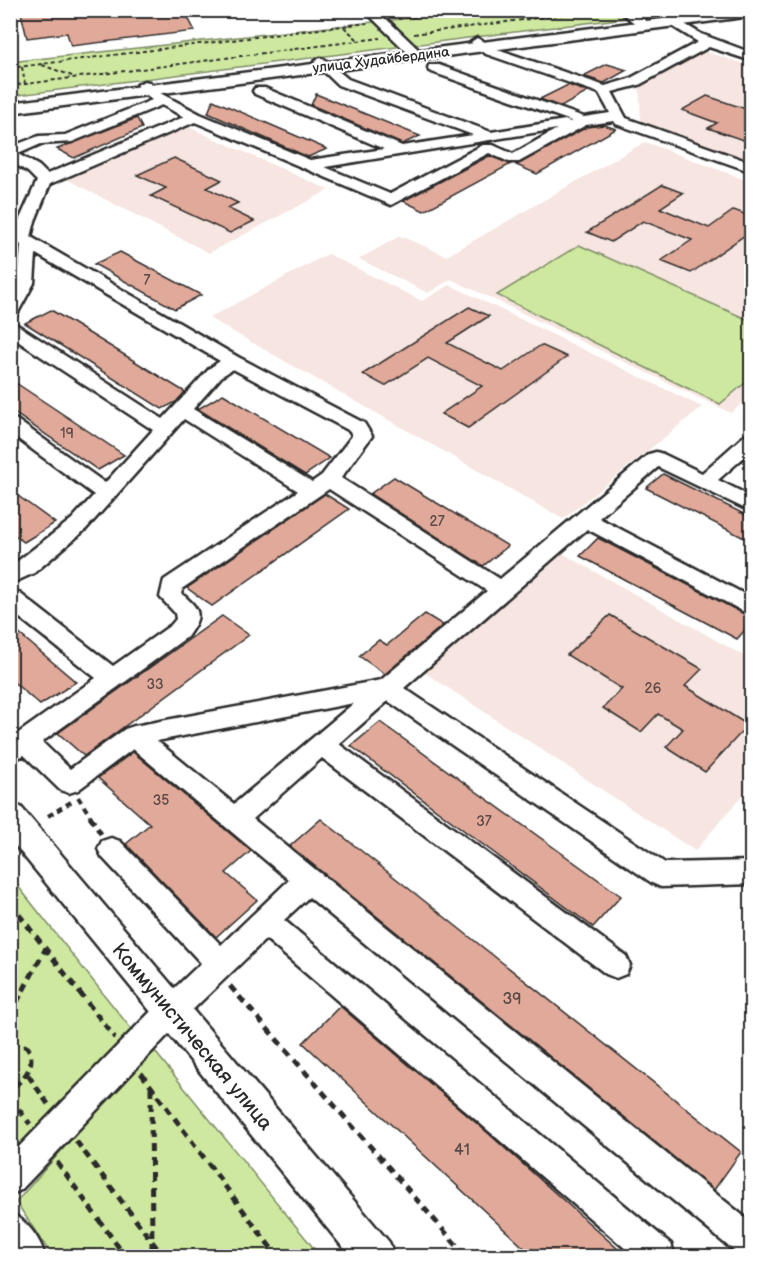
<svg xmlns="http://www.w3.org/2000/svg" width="762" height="1267" viewBox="0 0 762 1267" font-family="'Balsamiq Sans',sans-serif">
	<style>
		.built { fill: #f6e5e0 }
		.green { fill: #cee99f; stroke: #7c8a65; stroke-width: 1.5 }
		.building { fill: #e1a999; stroke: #2b2b2b; stroke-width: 1.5 }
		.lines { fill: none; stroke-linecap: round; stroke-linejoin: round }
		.minor-casing { stroke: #2b2b2b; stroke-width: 5 }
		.major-casing { stroke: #2b2b2b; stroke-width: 5 }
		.path-far2 { stroke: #2b2b2b; stroke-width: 2; stroke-dasharray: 4 3; stroke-linecap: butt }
		.path-far1 { stroke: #2b2b2b; stroke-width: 4; stroke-dasharray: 6 4.5; stroke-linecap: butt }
		.path { stroke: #2b2b2b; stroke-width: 5; stroke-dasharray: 8 6; stroke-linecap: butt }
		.minor { fill: #fff; fill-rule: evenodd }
		.major { fill: #fff; fill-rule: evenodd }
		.labels { text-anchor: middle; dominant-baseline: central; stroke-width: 4.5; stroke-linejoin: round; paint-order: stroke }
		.far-street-label { font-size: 14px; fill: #2b2b2b; stroke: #fff }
		.number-label { font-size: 14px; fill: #584a46 }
		.near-number-label { font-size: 16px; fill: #584a46 }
		.near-street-label { font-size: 20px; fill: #2b2b2b; stroke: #fff }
	</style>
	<rect width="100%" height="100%" fill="#fff"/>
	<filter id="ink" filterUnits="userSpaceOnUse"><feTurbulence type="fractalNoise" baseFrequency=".0167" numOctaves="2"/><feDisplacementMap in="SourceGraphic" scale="12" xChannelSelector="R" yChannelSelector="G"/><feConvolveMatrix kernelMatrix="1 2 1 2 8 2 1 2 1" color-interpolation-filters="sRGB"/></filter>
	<g filter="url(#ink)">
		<!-- built -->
		<g class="built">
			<polygon points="700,50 751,66 751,163 641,123 639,84"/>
			<polygon points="184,125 329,190 209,253 64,178"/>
			<polygon points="645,142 751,182 751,395 731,413 451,279 428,293 359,259 400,236 447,256"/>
			<polygon points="328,254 422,301 450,285 702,407 563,519 209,318"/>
			<polygon points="562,553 751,660 751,785 695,851 424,672"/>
		</g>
		<!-- green -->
		<g class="green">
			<polygon points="618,10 627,16 626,18 11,96 10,62 474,11"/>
			<polygon points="579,245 751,321 751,378 720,404 497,295"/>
			<polygon points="10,876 132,1030 11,1157 10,1157"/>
			<polygon points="152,1048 320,1256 52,1256 16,1202"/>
		</g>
		<!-- building -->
		<g class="building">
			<polygon points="43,10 142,10 142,17 185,12 195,31 71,46 67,33 27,38 21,13"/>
			<polygon points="607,64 627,70 604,83 583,76"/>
			<polygon points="568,85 588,92 561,107 540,99"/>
			<polygon points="316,94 420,136 402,144 311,105"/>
			<polygon points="707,96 752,111 752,143 708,128 717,123 682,110"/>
			<polygon points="213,100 327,149 308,157 208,113"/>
			<polygon points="137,118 142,128 74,158 57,149"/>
			<polygon points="604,125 616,129 537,174 516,165 587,127"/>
			<polygon points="489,156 511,164 424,211 403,201"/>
			<polygon points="174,158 222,180 207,188 238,203 227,208 254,221 230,233 151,196 166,188 137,175"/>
			<polygon points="662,185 683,193 660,208 709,228 734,210 752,217 752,230 691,273 661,261 692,240 643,221 611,242 587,232"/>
			<polygon points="120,252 201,295 175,309 94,264"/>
			<polygon points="469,307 489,316 447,343 503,371 541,345 567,357 468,428 441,414 482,386 428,358 385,386 363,374"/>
			<polygon points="51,310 185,392 176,402 162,409 25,323"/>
			<polygon points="10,379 124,455 98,470 10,410"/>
			<polygon points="223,394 330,458 305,475 198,409"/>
			<polygon points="663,474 752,518 752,542 646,488"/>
			<polygon points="394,477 508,546 483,566 370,494"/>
			<polygon points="10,490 55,523 24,542 10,532"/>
			<polygon points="325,494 349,509 212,606 187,588"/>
			<polygon points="598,538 752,618 752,622 737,639 580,556"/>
			<polygon points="425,614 443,625 385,674 359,656 379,640 387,645"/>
			<polygon points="610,615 702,669 685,686 748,725 705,772 666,747 683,729 658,714 641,732 603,708 622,689 567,655"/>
			<polygon points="222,616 249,635 84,756 58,733"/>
			<polygon points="10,626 76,682 40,705 10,679"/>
			<polygon points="380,722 621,896 593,927 351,746"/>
			<polygon points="133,752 251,851 226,873 257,900 216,937 126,844 150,824 98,778"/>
			<polygon points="321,819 741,1152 714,1190 290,846"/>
			<polygon points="340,1006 488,1133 627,1257 534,1257 303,1043"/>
		</g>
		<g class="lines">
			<defs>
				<g id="minor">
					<polygon points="364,10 377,10 421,52 423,55 421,58 413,58"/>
					<polygon points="618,10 632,10 652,26 650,29 642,29"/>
					<path d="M668 14 701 34 752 53V61L709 47 639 85 612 92 626 118 752 163V172L616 124 614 121 586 125 519 162H509L489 153 391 205 195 122 50 184 35 221 31 237 238 357 364 423 372 436 341 478 500 579 649 454 656 452 663 454 702 473 745 435 752 433V450L718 480 752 497V512L658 467 599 518 752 598V616L587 529 404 688 665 863 752 861V884L661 887 652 883 388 701 339 744 626 956 630 965 626 974 616 978 606 974 322 758 253 819 752 1223V1256H740L309 897 284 920 671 1244 675 1256H634L266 939 181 1021 21 1190 10 1195V1156L161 1001 201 963 102 857 98 849 102 841 111 838 120 841 221 945 289 880 133 749 78 790 69 793 60 790 24 755 10 762V739L96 678 10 610V590L18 592 113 666 171 625 176 619 175 613 160 597 164 580 298 491 184 419 86 529 34 573 10 584V567L72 519 94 495 10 433V418L17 420 105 483 153 430 10 336V323L16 324 163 419 210 368 220 361 36 254 34 283 16 316 10 317V296L18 283 21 245 15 239 19 221 37 181 28 172 10 161V147L39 136 65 135 152 100 137 85 144 81 149 82 158 92 200 114 310 160 384 149 255 94 253 91 255 88H265L402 146 473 135 338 85 314 62 320 58 324 59 348 79 491 132 565 120 570 122 571 121 429 71 428 68 429 65H439L584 117 610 113 599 93 486 54 471 42 477 38 494 48 605 86 629 79 698 42 664 21 662 18ZM162 105 184 117 47 174 39 166 18 154 41 144 72 142ZM557 129 513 154 493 145H483L390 194 325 167ZM233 369 350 431 352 436 322 475 312 482 193 409 222 376ZM329 489 487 591 381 680 134 726 125 729 70 769 42 742 187 637C202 616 202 611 182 594L183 588ZM354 703 234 804 157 741Z"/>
					<path d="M10 1213C27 1220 40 1239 45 1256H10Z"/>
				</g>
				<g id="major">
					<polygon points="731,10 752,10 752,16 10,113 10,103"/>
					<polygon points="10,803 21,807 389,1242 395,1256 350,1256 10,839"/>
				</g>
			</defs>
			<!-- minor casing -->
			<use href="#minor" class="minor-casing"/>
			<!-- major casing -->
			<use href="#major" class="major-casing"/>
			<!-- path-far2 -->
			<g class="path-far2">
				<polyline points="398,19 468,10"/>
				<polyline points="344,27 358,40"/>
				<polyline points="414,34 598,10"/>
				<polyline points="42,65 75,77"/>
				<polyline points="22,67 25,84"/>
				<polyline points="10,68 367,23"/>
				<polyline points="10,86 380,38"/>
			</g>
			<!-- path-far1 -->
			<g class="path-far1">
				<polyline points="78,797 91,817"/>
				<polyline points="48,816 71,802"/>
			</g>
			<!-- path -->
			<g class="path">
				<polyline points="90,816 101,834"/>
				<polyline points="10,903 115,1038"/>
				<polyline points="230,986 466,1256"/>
				<polyline points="10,1015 46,948"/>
				<path d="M10 1043 21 1044 28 1048C37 1065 24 1080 10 1089"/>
				<polyline points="141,1073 277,1256"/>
				<polyline points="28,1075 48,1104"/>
				<polyline points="151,1088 152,1256"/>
				<polyline points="10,1098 30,1124"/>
				<polyline points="76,1141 163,1256"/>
				<polyline points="57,1162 125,1256"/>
			</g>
			<!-- minor -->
			<use href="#minor" class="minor"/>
			<!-- major -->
			<use href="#major" class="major"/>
		</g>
	</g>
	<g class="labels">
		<!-- far-street labels -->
		<g class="far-street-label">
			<text transform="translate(381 60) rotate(-7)">улица Худайбердина</text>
		</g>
		<!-- number labels -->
		<g class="number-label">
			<text x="147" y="280">7</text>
			<text x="67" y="433">19</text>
			<text x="437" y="521">27</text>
			<text x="155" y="684">33</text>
			<text x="653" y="688">26</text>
			<text x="161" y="800">35</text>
			<text x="484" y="821">37</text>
		</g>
		<!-- near-number labels -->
		<g class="near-number-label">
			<text x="512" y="999">39</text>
			<text x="462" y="1150">41</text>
		</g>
		<!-- near-street labels -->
		<g class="near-street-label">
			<text transform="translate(192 1037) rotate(50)">Коммунистическая улица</text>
		</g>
	</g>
	<!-- margin -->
	<rect width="762" height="1267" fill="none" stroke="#fff" stroke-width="36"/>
	<rect x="18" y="18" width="726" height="1231" fill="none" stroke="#2b2b2b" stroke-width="2" filter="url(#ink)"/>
</svg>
